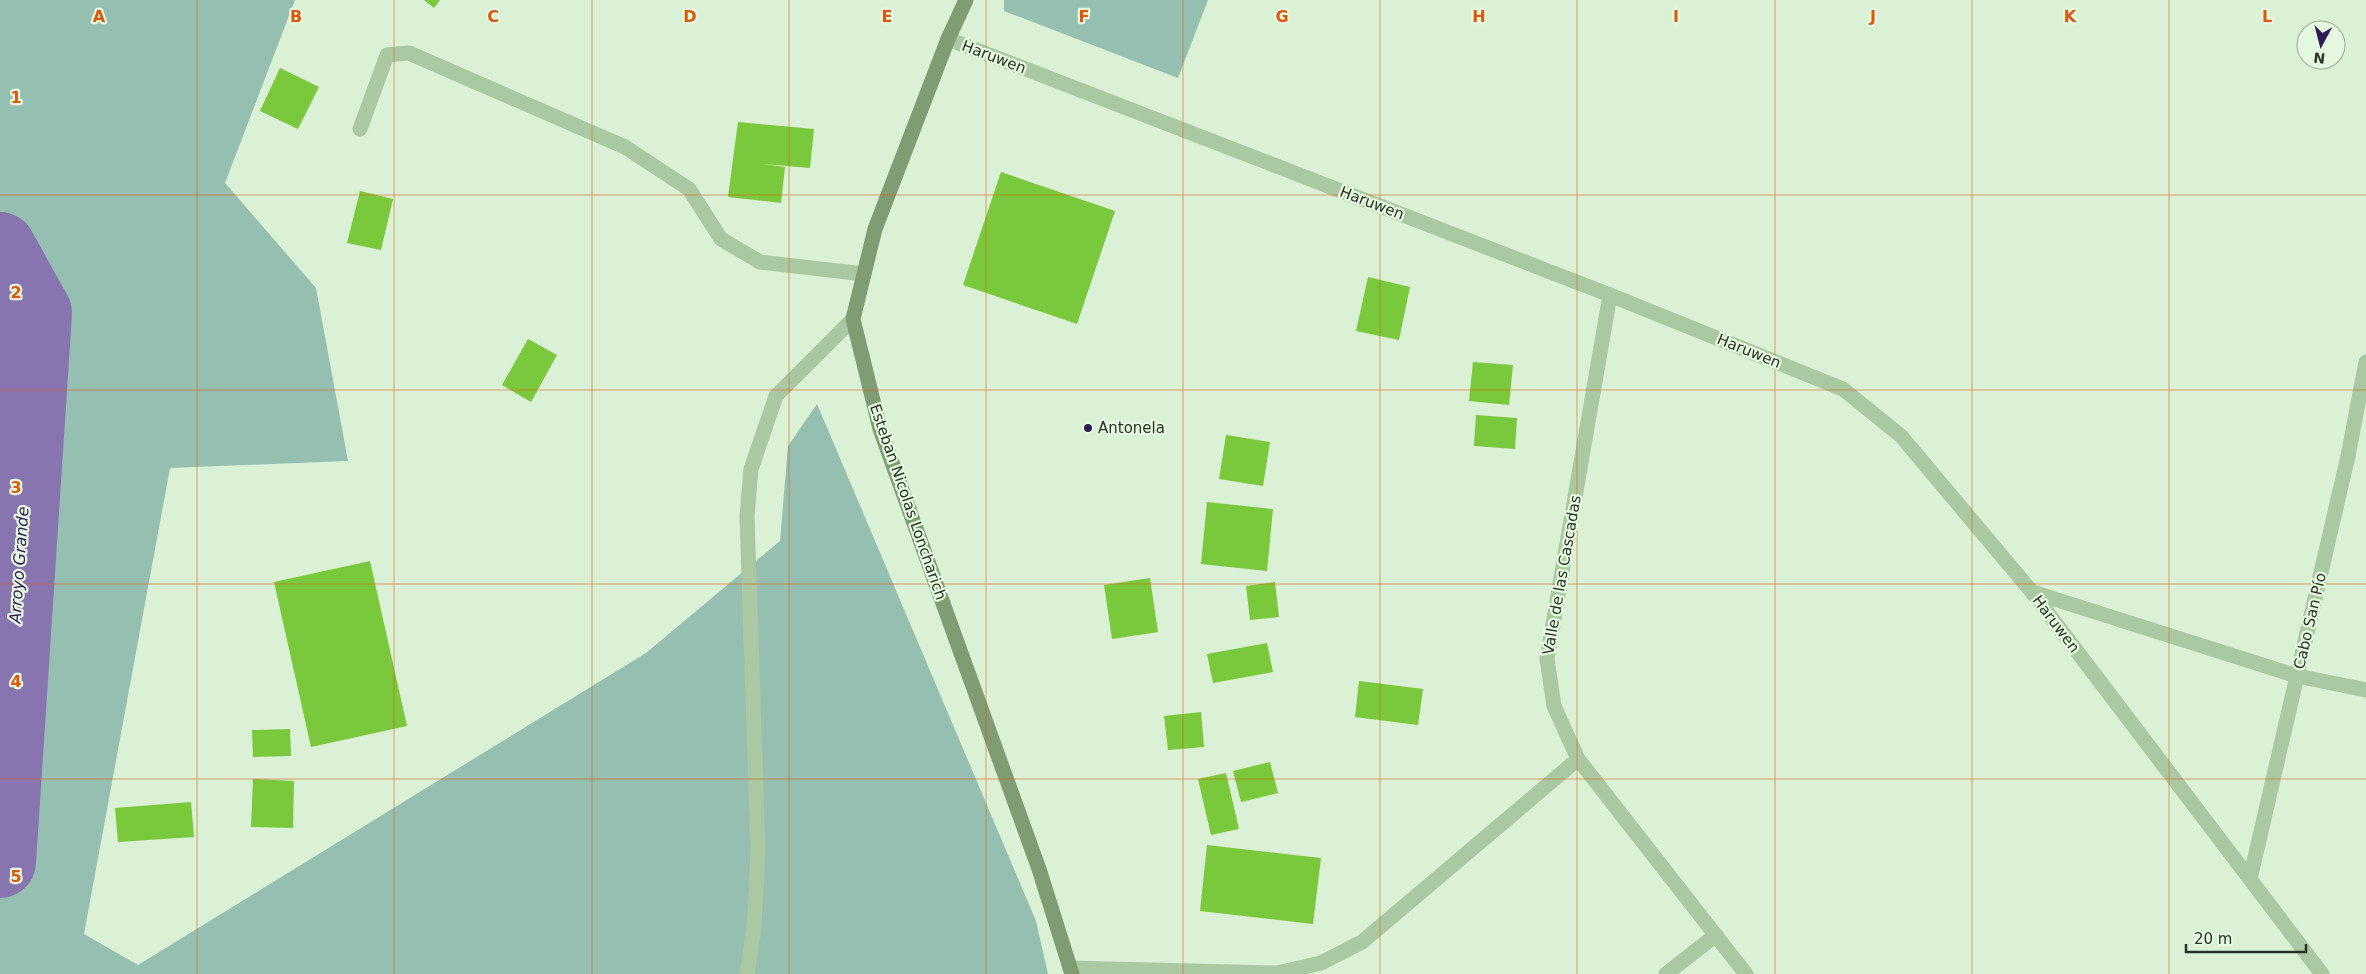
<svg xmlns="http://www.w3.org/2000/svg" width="2366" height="974" viewBox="0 0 2366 974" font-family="'DejaVu Sans',sans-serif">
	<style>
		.green { fill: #95bfb1 }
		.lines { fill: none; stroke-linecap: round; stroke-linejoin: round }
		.river { stroke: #8874ae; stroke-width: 72 }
		.building { fill: #7ac83b }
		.lane { stroke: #aac8a1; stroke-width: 15 }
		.street { stroke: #aac8a1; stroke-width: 15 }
		.secondary { stroke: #809c73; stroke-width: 15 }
		.grid { fill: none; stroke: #de570d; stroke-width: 1; stroke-opacity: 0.55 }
		.poi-dot { fill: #301a54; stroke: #e5f9e1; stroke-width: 2 }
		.labels { text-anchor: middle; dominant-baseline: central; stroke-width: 4.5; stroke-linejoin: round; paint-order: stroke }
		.street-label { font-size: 15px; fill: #2a3324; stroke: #e5f9e1 }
		.poi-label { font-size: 15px; fill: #2a3324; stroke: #e5f9e1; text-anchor: start }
		.water-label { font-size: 16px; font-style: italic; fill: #301a54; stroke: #e5f9e1 }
		.grid-label { font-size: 16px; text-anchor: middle; font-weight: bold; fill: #de570d; stroke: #e5f9e1; stroke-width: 4.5; stroke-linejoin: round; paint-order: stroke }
	</style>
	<rect width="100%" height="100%" fill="#daf1d5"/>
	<!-- green -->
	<g class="green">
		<polygon points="0,0 295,0 225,183 316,288 348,461 170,468 84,934 138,965 646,653 780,541 788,446 817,404 1036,921 1048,974 0,974"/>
		<polygon points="1004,0 1208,0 1178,78 1004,11"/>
	</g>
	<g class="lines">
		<!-- river -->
		<polyline class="river" points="0,248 36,313 0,862"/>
	</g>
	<!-- building -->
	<g class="building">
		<polygon points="424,0 440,0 434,8"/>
		<polygon points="280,68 319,87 298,129 260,111"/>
		<polygon points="738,122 814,129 810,168 763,164 785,167 781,203 728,197"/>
		<polygon points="1001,172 1115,211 1077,324 963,285"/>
		<polygon points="360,191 393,199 381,250 347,243"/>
		<polygon points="1368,277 1410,287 1399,340 1356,331"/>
		<polygon points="528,339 557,355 531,402 502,385"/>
		<polygon points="1473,362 1513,365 1509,405 1469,401"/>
		<polygon points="1476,415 1517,418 1515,449 1474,446"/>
		<polygon points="1226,435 1270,442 1263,486 1219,479"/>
		<polygon points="1207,502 1273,509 1267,571 1201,564"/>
		<polygon points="370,561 407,726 311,747 274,582"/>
		<polygon points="1150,578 1158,632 1112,639 1104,585"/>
		<polygon points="1275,582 1279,617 1250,620 1246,586"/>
		<polygon points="1267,643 1273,672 1213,683 1207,654"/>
		<polygon points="1359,681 1423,689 1418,725 1355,717"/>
		<polygon points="1201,712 1204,747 1168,750 1164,716"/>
		<polygon points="290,729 291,756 253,757 252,730"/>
		<polygon points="1270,762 1278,793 1241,802 1233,771"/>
		<polygon points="1226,773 1239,829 1211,835 1198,779"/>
		<polygon points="253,779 294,781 293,828 251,827"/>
		<polygon points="191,802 194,837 118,842 115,808"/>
		<polygon points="1207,845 1321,858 1313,924 1200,911"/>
	</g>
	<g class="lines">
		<!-- lane -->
		<g class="lane">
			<polyline points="360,129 387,55 409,53 625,147 689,189 721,239 760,262 864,274"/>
			<polyline points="747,974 754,929 758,852 747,516 751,469 776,396 853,319"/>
		</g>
		<!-- street -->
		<g class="street">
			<polyline points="948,39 1610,295 1843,389 1901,436 2032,592 2322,974"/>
			<polyline points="1610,295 1547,659 1554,706 1578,759 1746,974"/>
			<polyline points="2032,592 2297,676 2366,690"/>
			<polyline points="2250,879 2348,456 2366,362"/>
			<polyline points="1070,968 1277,973 1321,963 1362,942 1578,759"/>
			<polyline points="1666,974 1716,935"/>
		</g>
		<!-- secondary -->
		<polyline class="secondary" points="966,0 948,39 875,229 853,319 880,429 1039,869 1072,974"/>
	</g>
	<!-- grid -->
	<path class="grid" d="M197 0V974M394 0V974M592 0V974M789 0V974M986 0V974M1183 0V974M1380 0V974M1577 0V974M1775 0V974M1972 0V974M2169 0V974M0 195H2366M0 390H2366M0 584H2366M0 779H2366"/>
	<!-- markers -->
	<circle class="poi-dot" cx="1088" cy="428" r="5"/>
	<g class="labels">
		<!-- street labels -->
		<g class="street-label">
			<text transform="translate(994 57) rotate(21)">Haruwen</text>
			<text transform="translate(1372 203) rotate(21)">Haruwen</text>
			<text transform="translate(1749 351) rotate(22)">Haruwen</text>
			<text transform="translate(908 502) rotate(71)">Esteban Nicolas Loncharich</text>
			<text transform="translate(1562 575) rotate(-80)">Valle de las Cascadas</text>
			<text transform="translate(2310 621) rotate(-77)">Cabo San Pío</text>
			<text transform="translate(2056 624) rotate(53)">Haruwen</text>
		</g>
		<!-- poi labels -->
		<g class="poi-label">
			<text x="1098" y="428">Antonela</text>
		</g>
		<!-- water labels -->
		<g class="water-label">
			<text transform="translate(19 565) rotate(-86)">Arroyo Grande</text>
		</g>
	</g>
	<g class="grid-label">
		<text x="99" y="22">A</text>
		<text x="296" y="22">B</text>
		<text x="493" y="22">C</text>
		<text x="690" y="22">D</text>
		<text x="887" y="22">E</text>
		<text x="1084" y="22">F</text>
		<text x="1282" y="22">G</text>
		<text x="1479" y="22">H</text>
		<text x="1676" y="22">I</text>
		<text x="1873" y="22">J</text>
		<text x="2070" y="22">K</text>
		<text x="2267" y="22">L</text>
		<text x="16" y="103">1</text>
		<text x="16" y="298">2</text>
		<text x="16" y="493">3</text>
		<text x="16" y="687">4</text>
		<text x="16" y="882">5</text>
	</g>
	<!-- north arrow -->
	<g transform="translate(2321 45) rotate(187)"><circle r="24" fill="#e5f9e1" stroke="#9aaa95"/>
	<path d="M0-4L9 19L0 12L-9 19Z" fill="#301a54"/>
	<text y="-8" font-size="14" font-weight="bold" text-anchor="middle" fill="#2a3324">N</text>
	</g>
	<!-- scale -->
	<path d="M2186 944v8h120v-8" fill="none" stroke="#2a3324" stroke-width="2.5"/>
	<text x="2194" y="944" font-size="15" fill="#2a3324" stroke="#e5f9e1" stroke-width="4" paint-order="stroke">20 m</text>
</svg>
